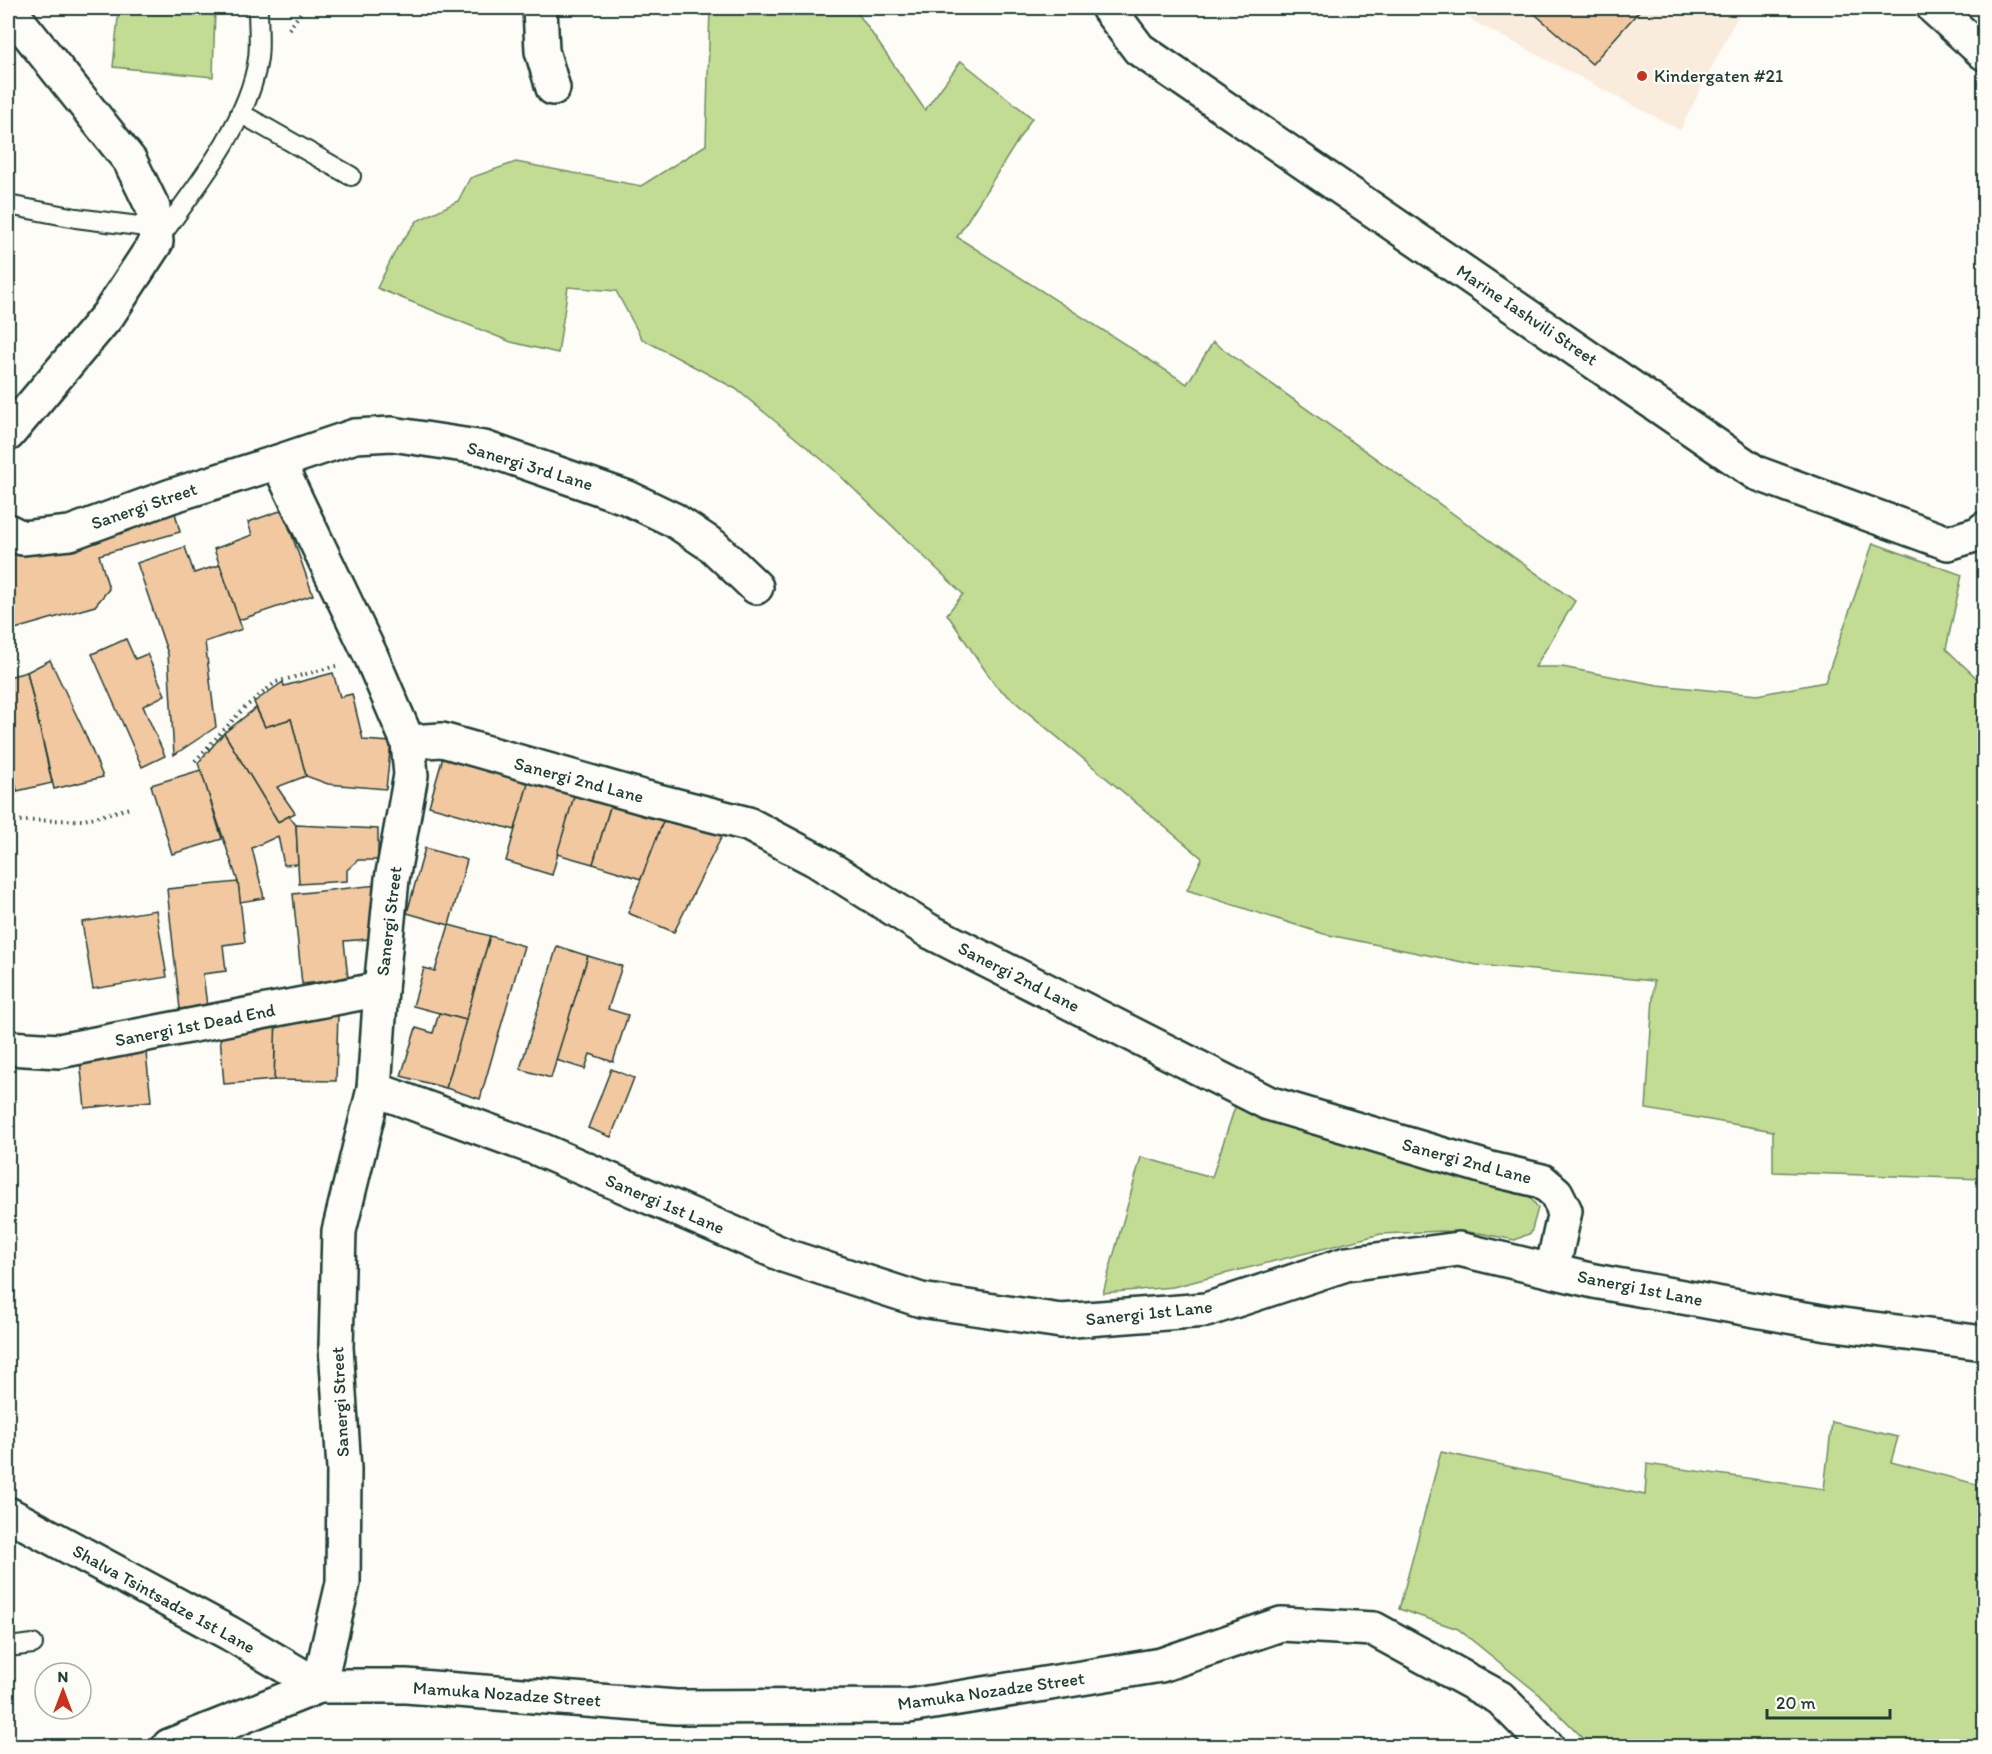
<svg xmlns="http://www.w3.org/2000/svg" width="1992" height="1754" viewBox="0 0 1992 1754" font-family="Itim,sans-serif">
	<style>
		.built { fill: #faecdd }
		.green { fill: #c2dc93; stroke: #708c64; stroke-width: 1.5 }
		.building { fill: #f2c8a1; stroke: #1f3d34; stroke-width: 1.5 }
		.lines { fill: none; stroke-linecap: round; stroke-linejoin: round }
		.lane-casing { stroke: #1f3d34; stroke-width: 22 }
		.street-casing { stroke: #1f3d34; stroke-width: 38 }
		.secondary-casing { stroke: #1f3d34; stroke-width: 38 }
		.path { stroke: #1f3d34; stroke-width: 4; stroke-dasharray: 1.5 4.5; stroke-linecap: butt }
		.lane { stroke: #fdfcf7; stroke-width: 18 }
		.street { stroke: #fdfcf7; stroke-width: 33 }
		.secondary { stroke: #fdfcf7; stroke-width: 33 }
		.poi-dot { fill: #c8321e; stroke: #fdfcf7; stroke-width: 2 }
		.labels { text-anchor: middle; dominant-baseline: central; stroke-width: 4.5; stroke-linejoin: round; paint-order: stroke }
		.poi-label { font-size: 18px; fill: #1f3d34; stroke: #fdfcf7; text-anchor: start }
		.street-label { font-size: 18px; fill: #1f3d34; stroke: #fdfcf7 }
	</style>
	<rect width="100%" height="100%" fill="#fdfcf7"/>
	<filter id="ink" filterUnits="userSpaceOnUse"><feTurbulence type="fractalNoise" baseFrequency=".0167" numOctaves="2"/><feDisplacementMap in="SourceGraphic" scale="12" xChannelSelector="R" yChannelSelector="G"/><feConvolveMatrix kernelMatrix="1 2 1 2 8 2 1 2 1" color-interpolation-filters="sRGB"/></filter>
	<g filter="url(#ink)">
		<!-- built -->
		<polygon class="built" points="1453,8 1742,8 1680,130 1475,22"/>
		<!-- green -->
		<g class="green">
			<polygon points="119,8 215,8 213,77 113,67"/>
			<polygon points="710,8 855,8 855,9 925,110 961,61 1032,118 957,237 1187,384 1213,342 1575,601 1535,667 1562,667 1658,685 1757,695 1825,682 1873,543 1962,575 1946,649 1984,685 1984,1179 1773,1172 1773,1131 1646,1109 1654,981 1477,965 1324,934 1187,890 1202,858 995,685 947,614 963,594 832,468 736,389 642,339 616,291 568,287 558,353 511,342 377,288 397,248 417,221 458,201 470,178 516,162 641,186 706,145"/>
			<polygon points="1237,1101 1526,1191 1538,1208 1531,1233 1515,1240 1479,1233 1443,1231 1381,1234 1173,1287 1103,1293 1141,1157 1212,1177"/>
			<polygon points="1832,1422 1898,1437 1891,1462 1984,1486 1984,1746 1591,1746 1540,1695 1458,1629 1399,1609 1441,1452 1645,1495 1647,1464 1824,1489"/>
		</g>
		<!-- building -->
		<g class="building">
			<polygon points="1528,8 1642,8 1592,64"/>
			<polygon points="174,509 180,532 99,555 109,589 95,606 8,631 8,556"/>
			<polygon points="283,510 313,595 239,620 214,549 252,535 248,522"/>
			<polygon points="185,547 194,573 220,565 242,629 205,642 216,727 174,755 168,654 137,563"/>
			<polygon points="126,639 135,659 147,654 165,695 143,706 165,756 142,767 92,654"/>
			<polygon points="50,660 84,731 103,777 54,789 27,672"/>
			<polygon points="27,672 52,783 17,791 8,750 8,677"/>
			<polygon points="333,673 340,697 352,694 363,740 391,742 386,789 328,784 306,776 291,719 265,727 254,702 283,682 284,686"/>
			<polygon points="256,708 265,727 291,719 306,776 277,787 295,813 278,822 224,733"/>
			<polygon points="224,733 278,822 289,816 296,825 298,864 284,865 278,836 252,848 264,898 240,902 238,882 198,763"/>
			<polygon points="8,750 17,791 8,793"/>
			<polygon points="443,757 529,780 515,830 429,806"/>
			<polygon points="201,770 222,839 172,854 151,785"/>
			<polygon points="529,780 575,793 552,875 506,861"/>
			<polygon points="575,793 611,804 593,864 557,854"/>
			<polygon points="611,804 664,819 641,879 593,864"/>
			<polygon points="664,819 723,834 674,932 628,913"/>
			<polygon points="296,825 378,829 378,860 358,860 347,870 347,881 299,884"/>
			<polygon points="425,848 467,860 449,925 407,913"/>
			<polygon points="238,882 245,942 223,945 226,971 203,974 207,1006 180,1009 167,889"/>
			<polygon points="377,885 369,939 344,941 348,979 302,984 293,894"/>
			<polygon points="156,910 167,977 93,989 82,922"/>
			<polygon points="449,925 490,936 466,1020 413,1006 424,968 435,971"/>
			<polygon points="490,936 524,946 480,1099 446,1088"/>
			<polygon points="557,946 588,956 551,1078 520,1069"/>
			<polygon points="588,956 622,966 608,1009 628,1015 613,1062 590,1054 585,1069 556,1060"/>
			<polygon points="276,1011 338,1012 336,1081 274,1080"/>
			<polygon points="276,1011 274,1080 224,1084 219,1023"/>
			<polygon points="439,1013 466,1020 446,1088 401,1076 416,1028 433,1033"/>
			<polygon points="146,1053 151,1101 85,1108 80,1060"/>
			<polygon points="611,1069 634,1078 611,1137 588,1128"/>
		</g>
		<g class="lines">
			<defs>
				<g id="lane">
					<polyline points="240,113 351,176"/>
					<polyline points="8,205 76,218 154,228"/>
					<path d="M157 241C194 190 250 121 258 58 260 42 258 24 258 8"/>
					<polyline points="8,1647 33,1644"/>
				</g>
				<g id="street">
					<polyline points="540,8 542,51 553,88"/>
					<polyline points="1108,8 1139,49 1756,473 1948,543 1981,533 1984,529"/>
					<polyline points="8,434 108,315 156,242 153,208 130,161 8,8"/>
					<polyline points="278,462 355,436 392,434 484,448 628,498 674,520 713,546 756,587"/>
					<polyline points="8,531 22,538 70,533 171,496 278,462 371,656 408,742 411,775 392,879 381,989 374,1089 339,1231 336,1347 344,1469 343,1583 319,1686"/>
					<polyline points="408,742 442,740 646,798 748,824 816,860 929,931 1268,1103 1491,1169 1542,1181 1556,1193 1565,1211 1552,1271"/>
					<polyline points="8,1048 59,1051 381,989"/>
					<polyline points="374,1089 541,1150 786,1256 921,1300 1061,1321 1206,1310 1346,1264 1459,1249 1594,1281 1827,1323 1984,1343"/>
					<polyline points="8,1514 229,1633 319,1686"/>
					<polyline points="169,1746 319,1686 406,1686 676,1707 909,1706 1161,1665 1281,1624 1374,1629 1500,1698 1547,1746"/>
				</g>
				<polyline id="secondary" points="1934,8 1984,53"/>
			</defs>
			<!-- lane casing -->
			<use href="#lane" class="lane-casing"/>
			<!-- street casing -->
			<use href="#street" class="street-casing"/>
			<!-- secondary casing -->
			<use href="#secondary" class="secondary-casing"/>
			<!-- path -->
			<g class="path">
				<polyline points="289,29 304,8"/>
				<polyline points="195,761 244,708 276,682 336,666"/>
				<polyline points="8,821 84,820 130,808"/>
			</g>
			<!-- lane -->
			<use href="#lane" class="lane"/>
			<!-- street -->
			<use href="#street" class="street"/>
			<!-- secondary -->
			<use href="#secondary" class="secondary"/>
		</g>
	</g>
	<!-- markers -->
	<circle class="poi-dot" cx="1642" cy="76" r="6"/>
	<g class="labels">
		<!-- poi labels -->
		<g class="poi-label">
			<text x="1654" y="76">Kindergaten #21</text>
		</g>
		<!-- street labels -->
		<g class="street-label">
			<text transform="translate(1527 315) rotate(34)">Marine Iashvili Street</text>
			<text transform="translate(530 466) rotate(17)">Sanergi 3rd Lane</text>
			<text transform="translate(144 506) rotate(-19)">Sanergi Street</text>
			<text transform="translate(579 780) rotate(15)">Sanergi 2nd Lane</text>
			<text transform="translate(389 921) rotate(-83)">Sanergi Street</text>
			<text transform="translate(1019 977) rotate(27)">Sanergi 2nd Lane</text>
			<text transform="translate(195 1025) rotate(-11)">Sanergi 1st Dead End</text>
			<text transform="translate(1467 1161) rotate(15)">Sanergi 2nd Lane</text>
			<text transform="translate(665 1204) rotate(23)">Sanergi 1st Lane</text>
			<text transform="translate(1640 1288) rotate(11)">Sanergi 1st Lane</text>
			<text transform="translate(1149 1313) rotate(-6)">Sanergi 1st Lane</text>
			<text transform="translate(340 1402) rotate(-93)">Sanergi Street</text>
			<text transform="translate(164 1599) rotate(29)">Shalva Tsintsadze 1st Lane</text>
			<text transform="translate(991 1691) rotate(-8)">Mamuka Nozadze Street</text>
			<text transform="translate(507 1694) rotate(4)">Mamuka Nozadze Street</text>
		</g>
	</g>
	<!-- margin -->
	<rect width="1992" height="1754" fill="none" stroke="#fdfcf7" stroke-width="30"/>
	<rect x="15" y="15" width="1962" height="1724" fill="none" stroke="#1f3d34" stroke-width="2" filter="url(#ink)"/>
	<!-- north arrow -->
	<g transform="translate(63 1691)"><circle r="28" fill="#fdfcf7" stroke="#a4b0a9" stroke-width="1.5"/>
	<path d="M0-4.5L10 22L0 15L-10 22Z" fill="#c8321e"/>
	<text y="-9" font-size="16" font-weight="bold" text-anchor="middle" fill="#1f3d34">N</text>
	</g>
	<!-- scale -->
	<path d="M1767 1709v9h123v-9" fill="none" stroke="#1f3d34" stroke-width="3"/>
	<text x="1776" y="1709" font-size="18" fill="#1f3d34" stroke="#fdfcf7" stroke-width="4.5" paint-order="stroke">20 m</text>
</svg>
